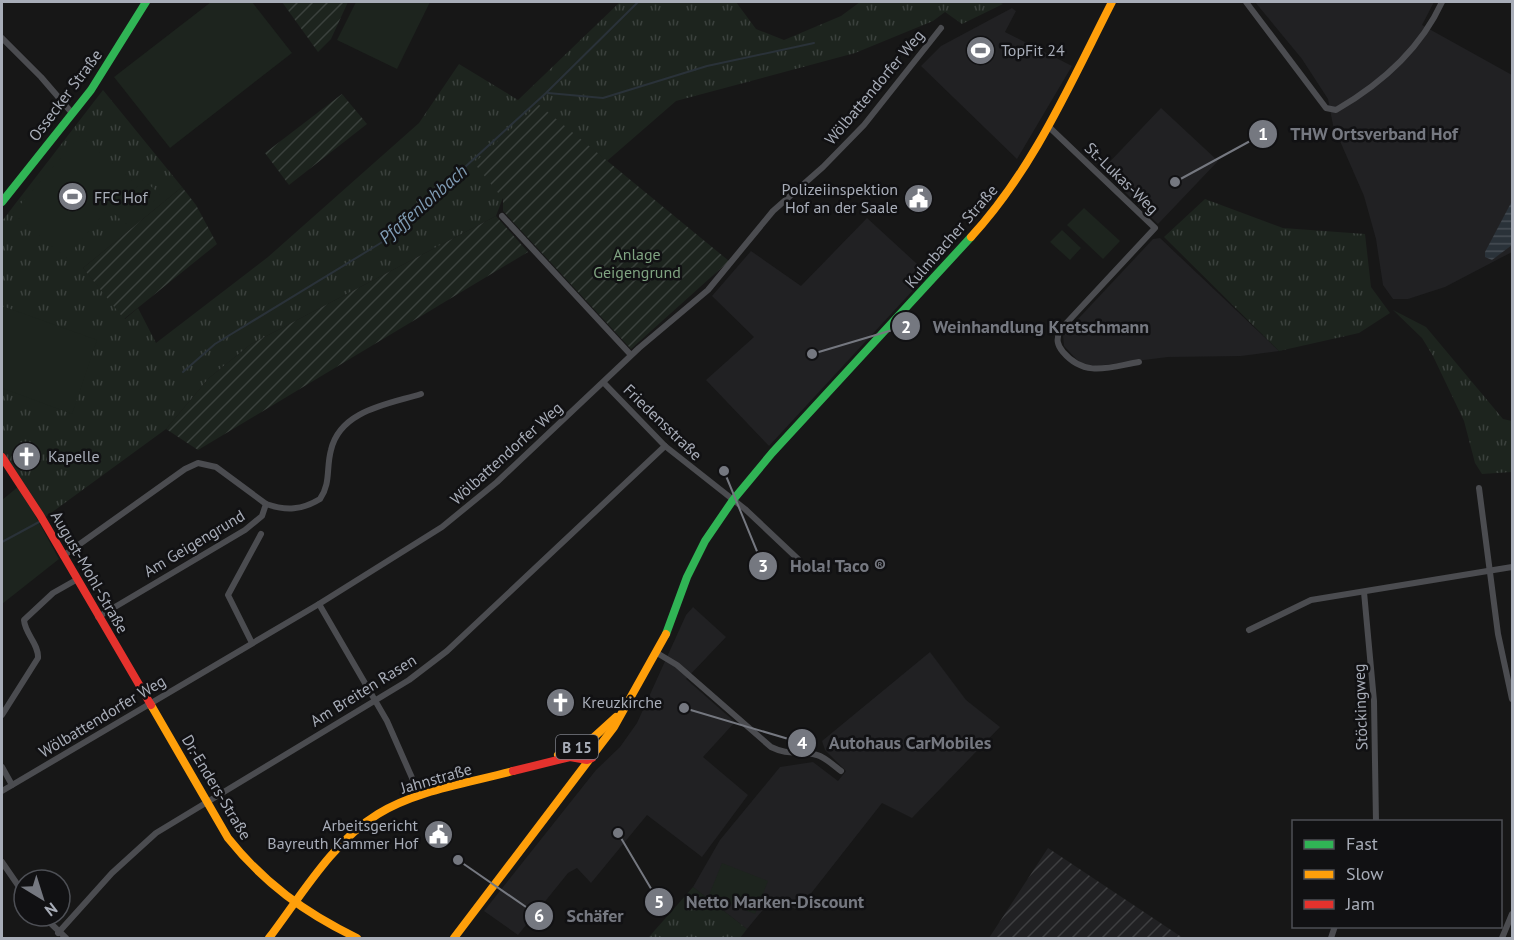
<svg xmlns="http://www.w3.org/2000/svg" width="1514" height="940" viewBox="0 0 1514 940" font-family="'PT Sans',sans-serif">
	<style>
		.built { fill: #212123 }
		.industrial { fill: url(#industrial-furrows) }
		.grass { fill: url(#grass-tufts) }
		.park { fill: #1d241e }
		.garden { fill: url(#garden-furrows) }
		.water { fill: url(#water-rules) }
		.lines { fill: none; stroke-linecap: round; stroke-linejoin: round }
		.stream { stroke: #2a3239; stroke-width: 2 }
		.street { stroke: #4b4c50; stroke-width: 6 }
		.fast { stroke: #30b455; stroke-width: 8 }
		.slow { stroke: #ff9f0a; stroke-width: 8 }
		.jam { stroke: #e5322d; stroke-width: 8 }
		.labels { text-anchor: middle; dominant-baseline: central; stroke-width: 5; stroke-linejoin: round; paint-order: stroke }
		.shield { fill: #111113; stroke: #7b7e86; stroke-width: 1.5 }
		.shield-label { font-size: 15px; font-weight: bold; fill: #a8adb8 }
		.poi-label { font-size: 16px; fill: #a8adb8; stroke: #111113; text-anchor: start }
		.street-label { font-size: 16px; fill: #a8adb8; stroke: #111113 }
		.park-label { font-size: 16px; fill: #7fa381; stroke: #111113 }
		.water-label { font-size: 18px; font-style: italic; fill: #7f9bb3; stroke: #111113 }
		.leader { fill: none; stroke: #757880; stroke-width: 2 }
		.callout-dot { fill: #757880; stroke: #111113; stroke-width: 2 }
		.mark-label { font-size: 18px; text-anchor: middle; font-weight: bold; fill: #fff }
		.callout-label { font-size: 18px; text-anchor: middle; font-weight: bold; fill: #757880; stroke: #111113; stroke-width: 5; stroke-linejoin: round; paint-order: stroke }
	</style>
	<defs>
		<pattern id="industrial-furrows" width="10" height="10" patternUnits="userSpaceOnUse" patternTransform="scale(1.5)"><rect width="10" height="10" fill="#212123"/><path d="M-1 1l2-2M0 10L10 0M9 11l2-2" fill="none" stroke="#3e3f41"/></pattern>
		<pattern id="grass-tufts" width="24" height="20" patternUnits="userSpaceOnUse" patternTransform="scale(1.5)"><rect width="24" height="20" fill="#1d241e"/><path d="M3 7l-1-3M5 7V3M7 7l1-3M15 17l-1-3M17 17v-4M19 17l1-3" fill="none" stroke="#3b413d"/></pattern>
		<pattern id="garden-furrows" width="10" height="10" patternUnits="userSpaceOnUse" patternTransform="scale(1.5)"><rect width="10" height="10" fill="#1d241e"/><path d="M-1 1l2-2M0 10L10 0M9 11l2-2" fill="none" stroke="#3b413d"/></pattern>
		<pattern id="water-rules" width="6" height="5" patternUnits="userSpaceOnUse" patternTransform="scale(1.5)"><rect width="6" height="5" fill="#2a3239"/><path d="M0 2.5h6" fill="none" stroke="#464d54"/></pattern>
	</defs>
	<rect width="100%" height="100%" fill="#171717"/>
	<!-- built -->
	<g class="built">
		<polygon points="1255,2 1434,2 1422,25 1512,75 1512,252 1445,287 1408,299 1393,299 1383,285 1376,239 1364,196 1333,125 1328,99 1302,59"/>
		<polygon points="1012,8 1016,11 1005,32 1072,66 1017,159 921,66 941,46"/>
		<polygon points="1161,108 1218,161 1158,224 1102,170"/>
		<polygon points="867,218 928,274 769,446 706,380 754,337 712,296 751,251 801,286"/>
		<polygon points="1160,238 1279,351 1241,356 1168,357 1096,366 1080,363 1064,346 1063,335 1153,239"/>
		<polygon points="693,607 726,637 686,679 735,722 703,757 748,795 702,857 647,815 591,883 577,868 568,873 518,935 484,911 596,770 620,747 637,723 686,615"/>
		<polygon points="930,652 966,700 1000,727 912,818 882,803 798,910 772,899 747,929 693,887 720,840 780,767 813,762 838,781 846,771 825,750 822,741"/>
	</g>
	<!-- industrial -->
	<polygon class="industrial" points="1048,848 1183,938 989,938"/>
	<!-- grass -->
	<g class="grass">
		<polygon points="620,2 736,2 756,29 784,40 841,16 860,2 999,2 1003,4 962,24 945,12 933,21 855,53 676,101 607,161 538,105 496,216 251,344 209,378 166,429 40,521 2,459 2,221 103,90 182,187 83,268 125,319 138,308 156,343 268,257 419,123 459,64 518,100"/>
		<polygon points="1205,199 1283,228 1365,234 1371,287 1390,313 1359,333 1279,351 1164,237"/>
		<polygon points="1393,310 1426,327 1503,419 1512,421 1512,472 1482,474 1475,463 1464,421 1433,356 1422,338"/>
		<polygon points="693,887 747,929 740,938 648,938"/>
	</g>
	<!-- park -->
	<g class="park">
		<polygon points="211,2 252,2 292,53 170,148 114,77"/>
		<polygon points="356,2 430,2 397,69 337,40"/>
		<polygon points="80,136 132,180 66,258 13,213"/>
		<polygon points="143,180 160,194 131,228 114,214"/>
		<polygon points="1084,208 1120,241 1103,259 1067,225"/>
		<polygon points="1062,230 1081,248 1070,260 1050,242"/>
		<polygon points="2,306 97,340 72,414 2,388"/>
		<polygon points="19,486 59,559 2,604 2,500"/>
		<polygon points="722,863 768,881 755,914 709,895"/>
	</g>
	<!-- garden -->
	<g class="garden">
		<polygon points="282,2 348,2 331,39 318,52"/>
		<polygon points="342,94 367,124 289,185 265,153"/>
		<polygon points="538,104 729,261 631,349 503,211 503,199 474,163"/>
		<polygon points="182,187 196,205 217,244 124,319 83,268"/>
		<polygon points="496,216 528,252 198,450 166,429 209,378 251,344"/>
	</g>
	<!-- water -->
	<polygon class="water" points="1512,201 1512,245 1492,260 1485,257 1485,252"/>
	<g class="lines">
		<!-- stream -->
		<g class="stream">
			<polyline points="548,93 603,98 707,66 814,43"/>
			<polyline points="183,372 215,344 384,241 546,93 638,2"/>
			<polyline points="2,542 39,522"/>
		</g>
		<!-- street -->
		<g class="street">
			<path d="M1246 2 1326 108 1336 110C1381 84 1420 50 1442 2"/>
			<polyline points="2,38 41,77 72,113"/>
			<path d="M1048 126 1155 228 1060 330C1056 339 1057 345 1063 352 1085 378 1110 367 1139 362"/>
			<polyline points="502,216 631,355"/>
			<polyline points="604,383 665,446 745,509 799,560"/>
			<polyline points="1479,488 1498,634 1512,699"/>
			<path d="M266 504C286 511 302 510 320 499 331 483 326 468 331 450 340 410 389 404 421 394"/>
			<polyline points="63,556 185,469 198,463 216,467 266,504 262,516 245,530 98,617"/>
			<polyline points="1364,592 1374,701 1376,822"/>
			<polyline points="319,604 387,721 420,796"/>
			<polyline points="1249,630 1311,600 1512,567"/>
			<polyline points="252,643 228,595 261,534"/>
			<path d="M657 653 677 665 771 747C789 756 799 750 817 755 825 757 834 766 841 771"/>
			<path d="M2 715 38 658C39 644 25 634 24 620L53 593 76 580"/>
			<polyline points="2,767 12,785"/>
			<polyline points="2,791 319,604 442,527 497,482 639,348 708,290 773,211 823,167 864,125 941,28"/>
			<polyline points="2,862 24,894"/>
			<polyline points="43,916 66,938"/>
			<polyline points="58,933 112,873 156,833 409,680 447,651 665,446"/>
			<polyline points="1331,938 1335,926"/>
			<polyline points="1502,938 1512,914"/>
		</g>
		<!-- fast -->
		<g class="fast">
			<polyline points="2,202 91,90 146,2"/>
			<polyline points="666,634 687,577 705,541 733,500 772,453 971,237"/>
		</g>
		<!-- slow -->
		<g class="slow">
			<path d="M971 237C1033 170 1071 82 1112 2"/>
			<path d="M151 705 228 838C264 883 305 913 357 938"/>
			<polyline points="558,755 594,737 616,717"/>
			<path d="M269 938C301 896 332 842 378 814 417 790 469 783 513 771"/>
			<polyline points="454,938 614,727 666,634"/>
		</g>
		<!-- jam -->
		<g class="jam">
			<polyline points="2,457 40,515 151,705"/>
			<polyline points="513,771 570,757 587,760 592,758"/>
		</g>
	</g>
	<!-- icons -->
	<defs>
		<symbol id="stadium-disc" viewBox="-11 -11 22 22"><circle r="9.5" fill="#757880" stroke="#111113"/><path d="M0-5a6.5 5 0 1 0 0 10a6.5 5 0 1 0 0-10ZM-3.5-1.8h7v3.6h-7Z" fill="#fff"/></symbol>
		<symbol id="civic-disc" viewBox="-11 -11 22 22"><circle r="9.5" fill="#757880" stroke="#111113"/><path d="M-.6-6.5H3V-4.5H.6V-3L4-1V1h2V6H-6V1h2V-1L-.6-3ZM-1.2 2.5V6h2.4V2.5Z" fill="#fff"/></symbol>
		<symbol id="church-disc" viewBox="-11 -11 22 22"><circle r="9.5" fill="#757880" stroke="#111113"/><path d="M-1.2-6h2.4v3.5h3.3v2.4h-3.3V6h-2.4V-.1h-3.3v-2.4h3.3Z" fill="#fff"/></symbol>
	</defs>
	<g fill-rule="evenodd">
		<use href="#stadium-disc" x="964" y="34" width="33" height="33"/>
		<use href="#stadium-disc" x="56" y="180" width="33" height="33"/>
		<use href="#civic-disc" x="902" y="182" width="33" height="33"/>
		<use href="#church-disc" x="10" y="440" width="33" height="33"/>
		<use href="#church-disc" x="544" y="686" width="33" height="33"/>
		<use href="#civic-disc" x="422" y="818" width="33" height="33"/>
	</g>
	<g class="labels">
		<!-- shield labels -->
		<rect class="shield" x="556" y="735" width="42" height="24" rx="4.5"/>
		<g class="shield-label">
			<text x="577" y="747">B 15</text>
		</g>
		<!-- poi labels -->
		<g class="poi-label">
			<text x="1001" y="50">TopFit 24</text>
			<text x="898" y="189" text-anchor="end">Polizeiinspektion<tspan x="898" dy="18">Hof an der Saale</tspan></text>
			<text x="94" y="197">FFC Hof</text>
			<text x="48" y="456">Kapelle</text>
			<text x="582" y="702">Kreuzkirche</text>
			<text x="418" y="825" text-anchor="end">Arbeitsgericht<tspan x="418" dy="18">Bayreuth Kammer Hof</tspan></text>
		</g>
		<!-- street labels -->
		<g class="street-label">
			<text transform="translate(874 87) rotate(-50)">Wölbattendorfer Weg</text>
			<text transform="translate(65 95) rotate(-53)">Ossecker Straße</text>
			<text transform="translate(1122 178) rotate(44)">St.-Lukas-Weg</text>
			<text transform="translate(951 236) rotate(-49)">Kulmbacher Straße</text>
			<text transform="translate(663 422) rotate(44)">Friedensstraße</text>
			<text transform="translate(506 453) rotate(-42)">Wölbattendorfer Weg</text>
			<text transform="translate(194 543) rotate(-31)">Am Geigengrund</text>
			<text transform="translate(90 572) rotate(60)">August-Mohl-Straße</text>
			<text transform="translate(363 690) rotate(-32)">Am Breiten Rasen</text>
			<text transform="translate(1360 707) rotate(-92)">Stöckingweg</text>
			<text transform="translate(102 716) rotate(-31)">Wölbattendorfer Weg</text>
			<text transform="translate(436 778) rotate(-16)">Jahnstraße</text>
			<text transform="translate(217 787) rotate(59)">Dr.-Enders-Straße</text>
		</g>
		<!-- park labels -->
		<g class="park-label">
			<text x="637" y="254">Anlage<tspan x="637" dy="18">Geigengrund</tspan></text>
		</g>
		<!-- water labels -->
		<g class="water-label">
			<text transform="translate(423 204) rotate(-41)">Pfaffenlohbach</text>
		</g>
	</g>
	<!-- callouts -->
	<path class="leader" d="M1175 182L1263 134M812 354L906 326M724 471L763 566M684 708L802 743M618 833L659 902M458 860L539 916"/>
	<g class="callout-dot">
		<circle cx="1175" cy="182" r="6"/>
		<circle cx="812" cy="354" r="6"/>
		<circle cx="724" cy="471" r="6"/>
		<circle cx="684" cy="708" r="6"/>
		<circle cx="618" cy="833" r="6"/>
		<circle cx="458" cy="860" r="6"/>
		<circle cx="1263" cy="134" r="15"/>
		<circle cx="906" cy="326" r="15"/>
		<circle cx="763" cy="566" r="15"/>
		<circle cx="802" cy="743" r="15"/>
		<circle cx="659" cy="902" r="15"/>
		<circle cx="539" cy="916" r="15"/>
	</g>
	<g class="mark-label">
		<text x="1263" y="140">1</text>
		<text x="906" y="333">2</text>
		<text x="763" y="572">3</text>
		<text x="802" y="749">4</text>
		<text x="659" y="908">5</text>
		<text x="539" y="922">6</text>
	</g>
	<g class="callout-label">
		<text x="1374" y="140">THW Ortsverband Hof</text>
		<text x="1041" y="333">Weinhandlung Kretschmann</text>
		<text x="838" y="572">Hola! Taco ®</text>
		<text x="910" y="749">Autohaus CarMobiles</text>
		<text x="775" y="908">Netto Marken-Discount</text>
		<text x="595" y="922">Schäfer</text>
	</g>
	<!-- border -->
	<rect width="1514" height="940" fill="none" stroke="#a8adb8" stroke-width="6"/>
	<!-- legend -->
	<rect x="1292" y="820" width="210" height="108" fill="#111113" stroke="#4d4f55" stroke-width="1.5"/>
	<rect x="1304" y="840" width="30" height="9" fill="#30b455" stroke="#4d4f55" stroke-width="1.5"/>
	<text x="1346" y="850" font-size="18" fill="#a8adb8">Fast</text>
	<rect x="1304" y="870" width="30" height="9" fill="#ff9f0a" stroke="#4d4f55" stroke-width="1.5"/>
	<text x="1346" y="880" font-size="18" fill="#a8adb8">Slow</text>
	<rect x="1304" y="900" width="30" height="9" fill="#e5322d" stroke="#4d4f55" stroke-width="1.5"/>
	<text x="1346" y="910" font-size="18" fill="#a8adb8">Jam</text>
	<!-- north arrow -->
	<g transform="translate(42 898) rotate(142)"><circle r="28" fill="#111113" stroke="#4d4f55" stroke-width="1.5"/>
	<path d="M0-4.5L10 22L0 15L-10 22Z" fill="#757880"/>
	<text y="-9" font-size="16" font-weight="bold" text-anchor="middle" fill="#a8adb8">N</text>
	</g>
</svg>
